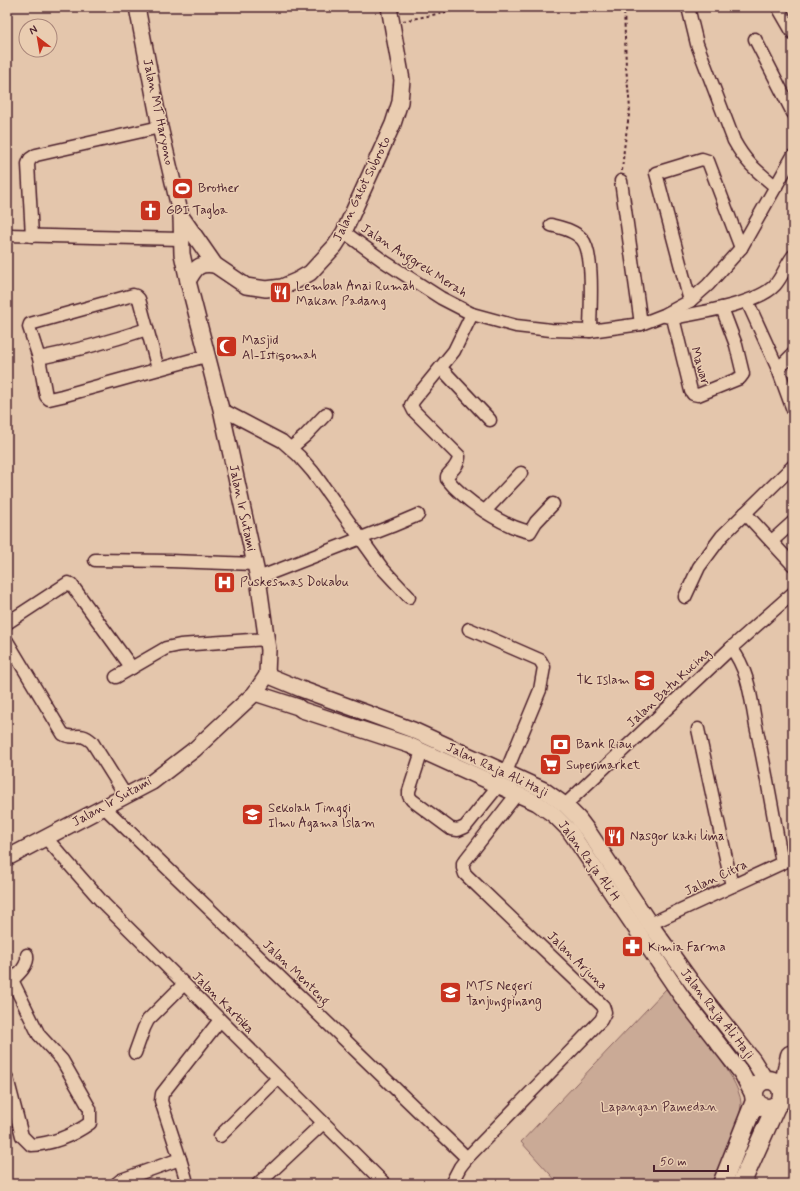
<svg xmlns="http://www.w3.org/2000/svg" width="800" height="1191" viewBox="0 0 800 1191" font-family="Mynerve,sans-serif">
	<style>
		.green { fill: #caaa96; stroke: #8a6460 }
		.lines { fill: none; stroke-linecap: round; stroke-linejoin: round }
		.minor-casing { stroke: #4a1f2b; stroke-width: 15 }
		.major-casing { stroke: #4a1f2b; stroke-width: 18 }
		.highway-casing { stroke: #4a1f2b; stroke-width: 21 }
		.path { stroke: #4a1f2b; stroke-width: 2; stroke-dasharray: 3 3; stroke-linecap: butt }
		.minor { stroke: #eacdb1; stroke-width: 12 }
		.major { stroke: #eacdb1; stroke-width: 15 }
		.highway { stroke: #eacdb1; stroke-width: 18 }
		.labels { text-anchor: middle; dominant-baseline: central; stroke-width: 3; stroke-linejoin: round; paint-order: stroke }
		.street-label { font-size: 13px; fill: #4a1f2b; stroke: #eacdb1 }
		.poi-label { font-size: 13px; fill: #4a1f2b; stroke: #eacdb1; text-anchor: start }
		.park-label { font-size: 13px; fill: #5d343b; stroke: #eacdb1 }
	</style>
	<rect width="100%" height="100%" fill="#e4c6ac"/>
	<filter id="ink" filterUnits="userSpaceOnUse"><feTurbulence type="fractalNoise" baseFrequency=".025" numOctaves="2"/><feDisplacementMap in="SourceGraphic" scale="8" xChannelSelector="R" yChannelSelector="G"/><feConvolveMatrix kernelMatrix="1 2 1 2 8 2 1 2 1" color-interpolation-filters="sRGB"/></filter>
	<g filter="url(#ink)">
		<!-- green -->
		<path class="green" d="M666 989C683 1011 740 1076 741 1103 741 1123 722 1164 714 1184H559L521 1142Z"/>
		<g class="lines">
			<defs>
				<g id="minor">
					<path d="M688 7 697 44 734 141C746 163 757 171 776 187"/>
					<polyline points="778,7 793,33"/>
					<polyline points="755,39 793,113"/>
					<polyline points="621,181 641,324"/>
					<path d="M551 225C561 228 574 230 582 239 595 254 590 310 590 331"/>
					<polyline points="344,232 385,262 441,298 472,314 516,326 551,330 590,331 641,324 664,315 690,301 708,285 741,248 793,156"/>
					<polyline points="7,235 181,239"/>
					<polyline points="32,236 28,164 30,159 36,155 160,127"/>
					<polyline points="690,301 656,173 702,159 708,161 741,248"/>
					<polyline points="747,301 778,369 793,410"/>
					<path d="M472 314 454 351 414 400 411 405 414 411 459 456C459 465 452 470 447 476V479C465 501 502 526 530 532L536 522 553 504"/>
					<path d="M665 316 673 318C698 313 758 304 775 285 783 276 786 265 793 256"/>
					<polyline points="673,318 691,391 693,394 698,395 740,378 743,374 736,345 722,308"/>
					<path d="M147 329C111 341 75 351 39 358L46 396 49 399 62 396 206 356"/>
					<polyline points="39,358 29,327 30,324 133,295 136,296 139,299 158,369"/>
					<polyline points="441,368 490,420"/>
					<polyline points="778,369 793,354"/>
					<polyline points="221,409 282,441 299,456 313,472 382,568 409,597"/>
					<polyline points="291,448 305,436 326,414"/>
					<polyline points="485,511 521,473"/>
					<polyline points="745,513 793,565"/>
					<polyline points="772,541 793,522"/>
					<polyline points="95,560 170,561 255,564"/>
					<polyline points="258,578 392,526 418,515"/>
					<polyline points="685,597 699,567 722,536 793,466"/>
					<polyline points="7,623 65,585 68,583 71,584 132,668"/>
					<polyline points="469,629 540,660 544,667 540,690 506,772"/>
					<path d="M7 641 63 734C75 741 79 730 92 742L126 796"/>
					<path d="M731 648C749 670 751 700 756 726 766 772 774 817 782 863"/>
					<polyline points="116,677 166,648 180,645 266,639"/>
					<polyline points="698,729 732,886"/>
					<polyline points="422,751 409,791 409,796 412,800 451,829 458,830 465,827 498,786"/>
					<polyline points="565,805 731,648 793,593"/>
					<polyline points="105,808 467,1158"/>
					<polyline points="46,838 104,904 385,1184"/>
					<polyline points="650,924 793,858"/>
					<path d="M7 985C15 977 29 967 27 955"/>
					<polyline points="135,1053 144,1028 148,1020 184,984"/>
					<path d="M7 1078 22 1136 31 1145C53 1144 73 1135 90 1123V1109L62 1060 39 1035 12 980"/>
					<polyline points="220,1136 278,1078"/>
					<polyline points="180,1159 186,1179"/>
					<polyline points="116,1184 121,1180 180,1159 161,1101 162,1094 220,1020"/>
					<polyline points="258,1184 323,1123"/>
					<polyline points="451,1184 460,1167 467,1158 601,1020 605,1012 603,1006 465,874 463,868 463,863 517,794"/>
				</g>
				<g id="major">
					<polyline points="181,216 215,265 246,286 266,289 282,287 296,281 310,273 335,246 344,232 393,124 400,102 402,80 389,7"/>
					<path d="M188 281C196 267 198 263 215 265"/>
					<polyline points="267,675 301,689 413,730 544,790 565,805 578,818 590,834 650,924 693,984 753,1060 765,1079"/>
					<polyline points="255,693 298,707 302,710 409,745 537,803 554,815 569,830 682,997 742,1074 753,1095"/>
					<polyline points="7,858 152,782 195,749 255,693 267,675 268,650 258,578 221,409 188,281 182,254 181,216 160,127 137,7"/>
					<polyline points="781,1098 790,1098 793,1100"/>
				</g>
				<g id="highway">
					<circle cx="768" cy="1094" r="14"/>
					<polyline points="782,1093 790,1055"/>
					<polyline points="722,1184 755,1101"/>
					<polyline points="741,1184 776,1106"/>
				</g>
			</defs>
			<!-- minor casing -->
			<use href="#minor" class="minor-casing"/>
			<!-- major casing -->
			<use href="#major" class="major-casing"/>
			<!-- highway casing -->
			<use href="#highway" class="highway-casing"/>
			<!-- path -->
			<g class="path">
				<polyline points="403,21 471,7"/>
				<polyline points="622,171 624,149 630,108 626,67 624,7"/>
			</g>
			<!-- minor -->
			<use href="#minor" class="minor"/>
			<!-- major -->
			<use href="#major" class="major"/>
			<!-- highway -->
			<use href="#highway" class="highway"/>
		</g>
	</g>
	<!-- icons -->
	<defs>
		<symbol id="stadium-square" viewBox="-11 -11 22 22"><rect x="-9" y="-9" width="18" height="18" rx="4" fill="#c8321e" stroke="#eacdb1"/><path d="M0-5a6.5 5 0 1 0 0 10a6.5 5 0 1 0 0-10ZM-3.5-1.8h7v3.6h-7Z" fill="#fff"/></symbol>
		<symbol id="church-square" viewBox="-11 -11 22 22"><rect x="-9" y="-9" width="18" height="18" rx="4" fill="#c8321e" stroke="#eacdb1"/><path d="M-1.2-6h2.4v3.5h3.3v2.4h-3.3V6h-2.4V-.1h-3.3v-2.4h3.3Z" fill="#fff"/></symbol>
		<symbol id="restaurant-square" viewBox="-11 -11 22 22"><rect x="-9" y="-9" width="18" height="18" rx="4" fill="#c8321e" stroke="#eacdb1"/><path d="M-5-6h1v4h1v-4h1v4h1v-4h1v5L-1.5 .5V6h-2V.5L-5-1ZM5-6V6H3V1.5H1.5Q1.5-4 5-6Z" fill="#fff"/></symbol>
		<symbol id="mosque-square" viewBox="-11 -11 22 22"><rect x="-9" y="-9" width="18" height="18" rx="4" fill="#c8321e" stroke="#eacdb1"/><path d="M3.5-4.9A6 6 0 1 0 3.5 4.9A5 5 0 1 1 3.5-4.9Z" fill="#fff"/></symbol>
		<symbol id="hospital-square" viewBox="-11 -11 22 22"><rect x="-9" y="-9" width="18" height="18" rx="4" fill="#c8321e" stroke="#eacdb1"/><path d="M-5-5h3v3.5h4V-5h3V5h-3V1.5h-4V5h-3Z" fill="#fff"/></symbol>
		<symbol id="school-square" viewBox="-11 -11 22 22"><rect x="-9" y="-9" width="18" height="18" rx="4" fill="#c8321e" stroke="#eacdb1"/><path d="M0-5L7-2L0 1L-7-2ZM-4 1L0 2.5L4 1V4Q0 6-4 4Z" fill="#fff"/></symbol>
		<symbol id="bank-square" viewBox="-11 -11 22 22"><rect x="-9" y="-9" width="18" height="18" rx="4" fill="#c8321e" stroke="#eacdb1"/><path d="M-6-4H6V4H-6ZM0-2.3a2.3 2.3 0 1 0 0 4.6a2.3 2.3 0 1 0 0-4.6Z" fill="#fff"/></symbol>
		<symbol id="supermarket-square" viewBox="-11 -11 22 22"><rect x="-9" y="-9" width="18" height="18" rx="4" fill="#c8321e" stroke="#eacdb1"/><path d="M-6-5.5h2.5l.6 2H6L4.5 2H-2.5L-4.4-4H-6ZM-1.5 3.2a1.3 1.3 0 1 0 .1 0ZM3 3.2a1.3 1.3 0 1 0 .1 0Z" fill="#fff"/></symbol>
		<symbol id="university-square" viewBox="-11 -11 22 22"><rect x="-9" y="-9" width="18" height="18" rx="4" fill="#c8321e" stroke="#eacdb1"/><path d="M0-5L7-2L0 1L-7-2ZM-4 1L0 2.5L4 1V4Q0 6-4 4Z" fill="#fff"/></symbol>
		<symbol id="pharmacy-square" viewBox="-11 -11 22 22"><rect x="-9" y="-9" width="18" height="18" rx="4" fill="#c8321e" stroke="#eacdb1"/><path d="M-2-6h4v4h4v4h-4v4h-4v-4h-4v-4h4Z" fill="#fff"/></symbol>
	</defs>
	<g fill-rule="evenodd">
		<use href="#stadium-square" x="170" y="176" width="25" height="25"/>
		<use href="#church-square" x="138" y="198" width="25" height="25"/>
		<use href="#restaurant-square" x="268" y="280" width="25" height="25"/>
		<use href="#mosque-square" x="214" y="334" width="25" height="25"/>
		<use href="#hospital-square" x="212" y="570" width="25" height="25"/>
		<use href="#school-square" x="632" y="668" width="25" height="25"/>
		<use href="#bank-square" x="548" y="732" width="25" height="25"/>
		<use href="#supermarket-square" x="538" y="752" width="25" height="25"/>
		<use href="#university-square" x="240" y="802" width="25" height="25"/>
		<use href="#restaurant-square" x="602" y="824" width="25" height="25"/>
		<use href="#pharmacy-square" x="620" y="934" width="25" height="25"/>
		<use href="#school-square" x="438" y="980" width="25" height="25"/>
	</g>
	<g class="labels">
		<!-- street labels -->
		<g class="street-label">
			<text transform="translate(158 112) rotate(78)">Jalan MT Haryono</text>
			<text transform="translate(362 189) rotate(-64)">Jalan Gatot Subroto</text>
			<text transform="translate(414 261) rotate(33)">Jalan Anggrek Merah</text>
			<text transform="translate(700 366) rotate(73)">Mawar</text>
			<text transform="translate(242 508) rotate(78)">Jalan Ir Sutami</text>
			<text transform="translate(669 688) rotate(-43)">Jalan Batu Kucing</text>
			<text transform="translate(497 770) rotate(25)">Jalan Raja Ali Haji</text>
			<text transform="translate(112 802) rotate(-29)">Jalan Ir Sutami</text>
			<text transform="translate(589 861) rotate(54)">Jalan Raja Ali H</text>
			<text transform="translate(716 878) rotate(-25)">Jalan Citra</text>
			<text transform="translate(577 961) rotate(44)">Jalan Arjuna</text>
			<text transform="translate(296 973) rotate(44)">Jalan Menteng</text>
			<text transform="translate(223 1003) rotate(45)">Jalan Kartika</text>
			<text transform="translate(717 1014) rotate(52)">Jalan Raja Ali Haji</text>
		</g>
		<!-- poi labels -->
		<g class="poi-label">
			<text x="198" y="188">Brother</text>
			<text x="166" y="210">GBI Tagba</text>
			<text x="296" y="286">Lembah Anai Rumah<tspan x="296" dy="15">Makan Padang</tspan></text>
			<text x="242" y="340">Masjid<tspan x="242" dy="15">Al-Istiqomah</tspan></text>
			<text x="240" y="582">Puskesmas Dokabu</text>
			<text x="630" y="680" text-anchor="end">TK Islam</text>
			<text x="576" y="744">Bank Riau</text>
			<text x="566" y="765">Supermarket</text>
			<text x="268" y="808">Sekolah Tinggi<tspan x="268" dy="15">Ilmu Agama Islam</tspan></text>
			<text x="630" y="836">Nasgor kaki lima</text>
			<text x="648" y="947">Kimia Farma</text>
			<text x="466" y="986">MTS Negeri<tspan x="466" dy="15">Tanjungpinang</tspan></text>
		</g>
		<!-- park labels -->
		<g class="park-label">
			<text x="659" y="1107">Lapangan Pamedan</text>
		</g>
	</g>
	<!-- margin -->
	<rect width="800" height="1191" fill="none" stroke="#eacdb1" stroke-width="24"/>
	<rect x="12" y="12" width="776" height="1167" fill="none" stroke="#4a1f2b" stroke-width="1.5" filter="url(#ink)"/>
	<!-- north arrow -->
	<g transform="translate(38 38) rotate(329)"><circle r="19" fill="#eacdb1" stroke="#aa877b"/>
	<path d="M0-3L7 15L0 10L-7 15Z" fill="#c8321e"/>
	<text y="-6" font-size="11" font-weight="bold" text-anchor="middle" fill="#4a1f2b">N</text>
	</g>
	<!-- scale -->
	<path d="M654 1165v6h74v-6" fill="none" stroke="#4a1f2b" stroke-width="2"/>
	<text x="660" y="1165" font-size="12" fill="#4a1f2b" stroke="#eacdb1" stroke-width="3" paint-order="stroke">50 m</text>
</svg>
